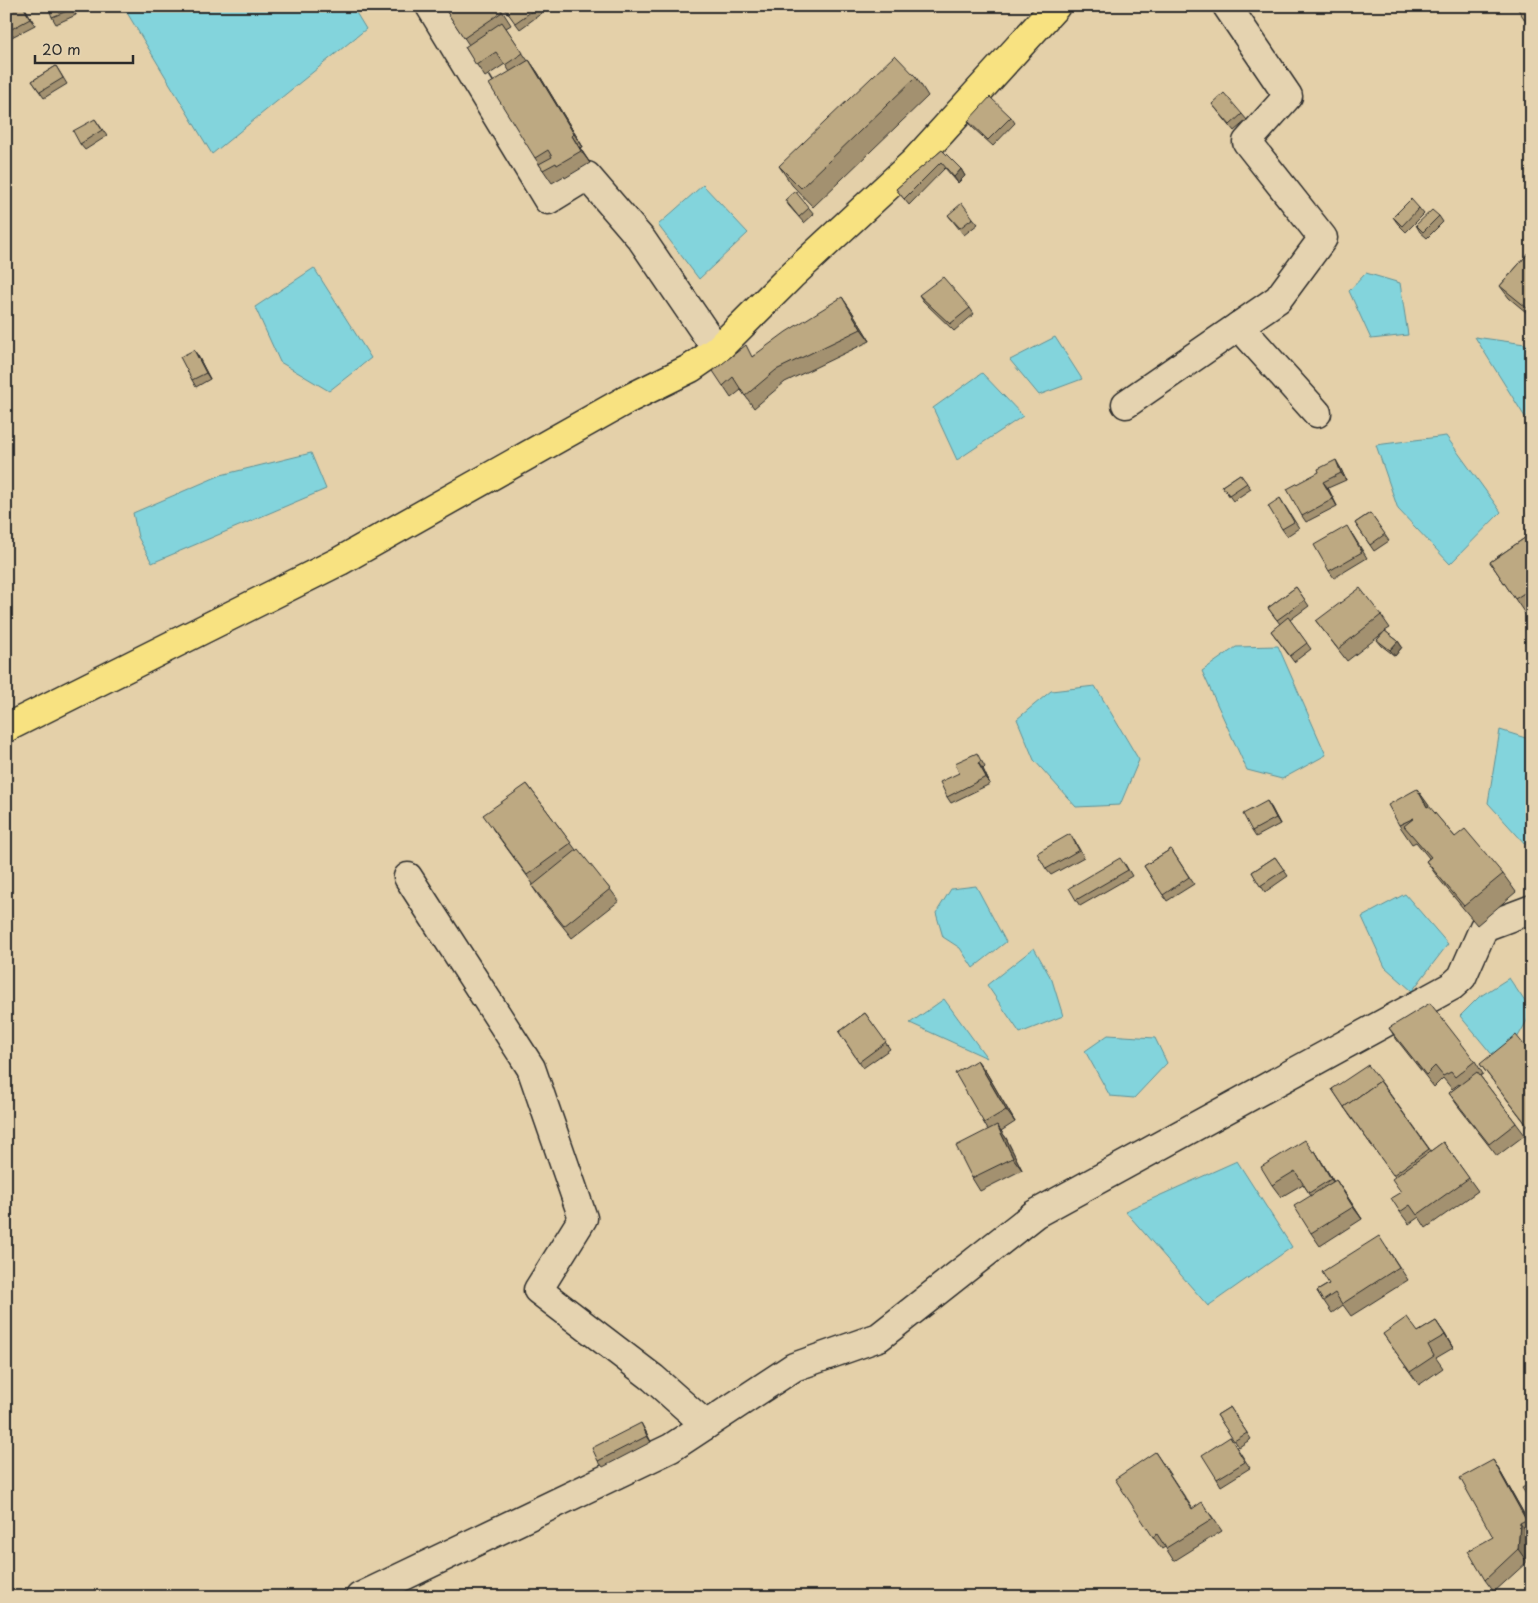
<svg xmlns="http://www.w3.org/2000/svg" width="1538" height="1603" viewBox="0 0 1538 1603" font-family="'Playpen Sans',sans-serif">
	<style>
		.water { fill: #83d4dc; stroke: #609095 }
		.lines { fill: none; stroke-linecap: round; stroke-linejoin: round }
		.minor-casing { stroke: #2b2b2b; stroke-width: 31 }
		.major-casing { stroke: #2b2b2b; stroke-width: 31 }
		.minor { stroke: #e5d3b0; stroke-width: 28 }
		.major { stroke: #f8e281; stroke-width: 28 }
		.wall { fill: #a39170; stroke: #2b2b2b }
		.shaded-wall { fill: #84765b; stroke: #2b2b2b }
		.building { fill: #bda982; stroke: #2b2b2b }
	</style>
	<rect width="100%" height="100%" fill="#e4d0a9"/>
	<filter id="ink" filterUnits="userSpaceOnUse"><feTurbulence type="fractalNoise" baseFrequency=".02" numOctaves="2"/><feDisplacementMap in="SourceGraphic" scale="10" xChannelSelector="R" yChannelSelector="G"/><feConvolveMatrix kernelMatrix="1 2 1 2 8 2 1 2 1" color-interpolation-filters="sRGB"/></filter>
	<g filter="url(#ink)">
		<!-- water -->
		<g class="water">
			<polygon points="123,6 352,6 366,29 212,154"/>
			<polygon points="703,185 748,233 699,279 658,225"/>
			<polygon points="314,268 371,358 329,391 280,362 255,307"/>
			<polygon points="1366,273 1400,283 1408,335 1371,339 1349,291"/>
			<polygon points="1055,337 1082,379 1039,395 1010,360"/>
			<polygon points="1475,337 1532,345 1532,414 1525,417"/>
			<polygon points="982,373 1023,416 957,460 933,408"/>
			<polygon points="1446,436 1501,512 1450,564 1398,509 1376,445"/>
			<polygon points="311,453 326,489 152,563 138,537 133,513 221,475"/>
			<polygon points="1278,646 1326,755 1282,779 1247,770 1202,671 1236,647"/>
			<polygon points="1095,686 1139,760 1120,805 1076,807 1034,760 1017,719 1051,691"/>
			<polygon points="1500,730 1532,740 1532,840 1526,845 1488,803"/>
			<polygon points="976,886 1006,942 973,968 960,948 943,937 936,913 951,889"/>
			<polygon points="1405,894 1448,944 1412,991 1385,967 1362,917"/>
			<polygon points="1034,948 1052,980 1063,1016 1020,1033 987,985"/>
			<polygon points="1509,978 1532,1012 1516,1040 1494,1057 1460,1016 1479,997"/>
			<polygon points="944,999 987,1058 910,1023"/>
			<polygon points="1108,1035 1155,1038 1167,1063 1134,1098 1110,1096 1085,1051"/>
			<polygon points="1237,1161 1292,1247 1208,1306 1125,1211"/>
		</g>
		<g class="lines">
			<defs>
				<g id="minor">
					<polyline points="430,6 548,200 587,176 642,240 717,350"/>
					<polyline points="1239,326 1317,413"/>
					<polyline points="1126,404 1278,299 1323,238 1247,142 1288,96 1227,6"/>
					<polyline points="408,877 531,1068 583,1218 538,1290 653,1378 706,1425"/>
					<polyline points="360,1597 671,1448 794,1367 879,1337 1035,1214 1452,986 1462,977 1484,927 1532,909"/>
				</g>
				<polyline id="major" points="6,728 340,561 626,400 691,368 717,350 791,276 915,161 1056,6"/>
			</defs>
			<!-- minor casing -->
			<use href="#minor" class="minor-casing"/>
			<!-- major casing -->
			<use href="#major" class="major-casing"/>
			<!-- minor -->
			<use href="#minor" class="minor"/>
			<!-- major -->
			<use href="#major" class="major"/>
		</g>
		<!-- wall -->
		<g class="wall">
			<polygon points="24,6 35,25 6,40 6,12"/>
			<polygon points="73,6 76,15 56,24 52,17"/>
			<polygon points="443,6 499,6 511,25 506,28 528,61 529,60 538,73 583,147 580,148 590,163 565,178 564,176 552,183 535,158 510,72 505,64 485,77 465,47 469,45"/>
			<polygon points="503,6 537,6 542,13 520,29"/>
			<polygon points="56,66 67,84 44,98 32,81"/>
			<polygon points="916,77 928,96 813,207 792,185 779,166"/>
			<polygon points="1212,104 1242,114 1247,120 1234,131"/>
			<polygon points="1011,117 1015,123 993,146 972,127 968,121"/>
			<polygon points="95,119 107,136 85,150 80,144"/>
			<polygon points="942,150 961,169 965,176 958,183 945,168 909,205 896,189"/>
			<polygon points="785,200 809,208 814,214 804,223 789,206"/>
			<polygon points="1419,208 1424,214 1406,232 1398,224 1393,217"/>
			<polygon points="948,215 973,218 978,224 964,235"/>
			<polygon points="1439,216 1443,222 1427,238 1420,232 1416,225"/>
			<polygon points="1532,249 1532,317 1509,298 1500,286"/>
			<polygon points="919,295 970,308 974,314 954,331 923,301"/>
			<polygon points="851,310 870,341 785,382 754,408 741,390 731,398 723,386 753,356"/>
			<polygon points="194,350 198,356 210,379 196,387 192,380"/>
			<polygon points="1340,467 1346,480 1328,488 1337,506 1306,522 1302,516 1319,472"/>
			<polygon points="1240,474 1251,489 1233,501 1222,486"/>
			<polygon points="1280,498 1299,528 1287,536 1282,529"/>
			<polygon points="1370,513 1389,541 1374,551 1355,523"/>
			<polygon points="1351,532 1367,558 1334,578 1329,571"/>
			<polygon points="1532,533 1532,615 1528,618 1490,562"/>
			<polygon points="1296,587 1309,606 1290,620 1311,649 1294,662 1271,631 1280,624 1268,608"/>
			<polygon points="1381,615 1390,628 1385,631 1398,641 1402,647 1395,656 1382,646 1377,640 1383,633 1347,661 1316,621"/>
			<polygon points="981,760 985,767 983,769 990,784 951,803 947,797 959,773"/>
			<polygon points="527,784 576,850 610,889 619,901 572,938 540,898 532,886 533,884 492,828"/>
			<polygon points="1271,807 1280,824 1256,837 1252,831"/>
			<polygon points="1431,809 1455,837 1503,874 1516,892 1477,925 1439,879 1426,861 1429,858 1416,842 1412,844 1399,825"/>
			<polygon points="1074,840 1084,857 1051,875 1046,869"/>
			<polygon points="1171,849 1194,884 1167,901 1144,866"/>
			<polygon points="1275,857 1288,876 1265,892 1252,872"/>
			<polygon points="1125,864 1132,876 1080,906 1076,900"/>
			<polygon points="865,1013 890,1049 863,1068 839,1032"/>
			<polygon points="1389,1028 1475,1061 1483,1074 1480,1076 1516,1123 1525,1135 1497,1156 1458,1106 1449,1093 1460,1085 1459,1084 1452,1089 1443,1078 1434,1087 1397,1040"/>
			<polygon points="1532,1055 1532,1132 1480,1064"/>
			<polygon points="977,1060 986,1072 1015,1122 1001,1131 1006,1138 1022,1170 980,1191 972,1178 988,1130 984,1123"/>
			<polygon points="1382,1083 1431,1151 1443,1142 1478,1191 1426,1228 1419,1217 1409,1224 1400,1212 1401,1192 1395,1177 1350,1116 1332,1089"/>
			<polygon points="1315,1151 1323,1164 1334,1182 1336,1180 1345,1193 1362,1219 1320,1246 1311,1233 1311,1196 1303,1184 1281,1197 1272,1185"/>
			<polygon points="1387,1248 1408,1280 1351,1316 1343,1305 1332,1313 1317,1291"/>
			<polygon points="1436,1321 1453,1348 1436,1358 1443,1368 1419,1385 1383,1334 1418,1332"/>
			<polygon points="1230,1407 1251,1439 1239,1447 1217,1415"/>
			<polygon points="645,1430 651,1442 603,1467 598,1461"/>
			<polygon points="1230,1437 1250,1468 1221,1486 1217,1479"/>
			<polygon points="1155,1452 1193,1509 1211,1515 1222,1531 1174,1561 1165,1547 1162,1549 1153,1537"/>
			<polygon points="1501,1473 1532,1528 1532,1534 1529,1536 1527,1562 1494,1592 1485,1580 1493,1537"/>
		</g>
		<!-- shaded-wall -->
		<g class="shaded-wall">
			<polygon points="24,6 26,10 35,25 30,19"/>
			<polygon points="71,6 73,6 76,15 72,9"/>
			<polygon points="529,60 538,73 583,147 574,134"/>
			<polygon points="572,136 590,163 581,151"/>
			<polygon points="961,169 965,176 958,183 954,177"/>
			<polygon points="842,297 851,310 870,341 861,329"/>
			<polygon points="194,350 198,356 210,379 206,373"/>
			<polygon points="1336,460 1340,467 1346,480 1341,473"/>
			<polygon points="1323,482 1328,488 1337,506 1333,499"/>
			<polygon points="1398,641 1402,647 1395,656 1390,650"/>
			<polygon points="978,763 983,769 990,784"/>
			<polygon points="1417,789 1430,807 1427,807"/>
			<polygon points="1267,801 1271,807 1280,824 1276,818"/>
			<polygon points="977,1060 986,1072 1015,1122 1006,1110"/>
			<polygon points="997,1125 1006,1138 1022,1170 1013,1158"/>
			<polygon points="1315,1151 1323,1164 1340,1192 1331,1179"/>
			<polygon points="1336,1180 1345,1193 1362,1219 1353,1207"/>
			<polygon points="1436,1321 1445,1334 1453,1348 1445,1335"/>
			<polygon points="641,1423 645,1430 651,1442 647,1436"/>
			<polygon points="1493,1460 1501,1473 1532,1528 1526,1520"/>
			<polygon points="1520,1523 1529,1536 1527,1562 1518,1549"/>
		</g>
		<!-- building -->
		<g class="building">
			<polygon points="17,6 23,6 30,19 6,32 6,12"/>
			<polygon points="48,6 71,6 72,9 52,17"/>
			<polygon points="443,6 498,6 502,12 464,38"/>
			<polygon points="503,6 537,6 538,7 515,23"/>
			<polygon points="1516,6 1532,6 1532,31"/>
			<polygon points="502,22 523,53 505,65 496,52 476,65 465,47"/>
			<polygon points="895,55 916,77 801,188 779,166"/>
			<polygon points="529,60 574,134 572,136 581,151 557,165 556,163 543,170 539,164 552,157 548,150 535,158 489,84"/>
			<polygon points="56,66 63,78 40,92 32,81"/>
			<polygon points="1224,93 1242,114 1230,125 1212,104"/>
			<polygon points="990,97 1011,117 988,140 968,121"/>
			<polygon points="95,119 102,130 80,144 73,131"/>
			<polygon points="942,150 961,169 954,177 941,162 904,199 896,189"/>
			<polygon points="795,191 809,208 799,217 785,200"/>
			<polygon points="1411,199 1419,208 1402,226 1393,217"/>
			<polygon points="962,203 973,218 960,228 948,215"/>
			<polygon points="1432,210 1439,216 1423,232 1416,225"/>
			<polygon points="1532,249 1532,312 1500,286"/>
			<polygon points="943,277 970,308 950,324 919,295"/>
			<polygon points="842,297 861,329 776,370 745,396 733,377 723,386 713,371 746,345 752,357 786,332"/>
			<polygon points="194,350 206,373 192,380 180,357"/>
			<polygon points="1336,460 1341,473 1323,482 1333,499 1302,516 1287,489 1319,472 1318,469"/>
			<polygon points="1240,474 1247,483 1229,495 1222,486"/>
			<polygon points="1280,498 1294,522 1282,529 1268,506"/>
			<polygon points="1370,513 1385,534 1370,545 1355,523"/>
			<polygon points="1347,526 1362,552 1329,571 1314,545"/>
			<polygon points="1532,533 1532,588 1515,599 1490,562"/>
			<polygon points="1296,587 1305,600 1277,620 1268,608"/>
			<polygon points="1360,588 1381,615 1338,649 1316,621"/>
			<polygon points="1288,617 1307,643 1290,656 1271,631"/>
			<polygon points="1385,631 1398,641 1390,650 1377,640"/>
			<polygon points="977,753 981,761 978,763 986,777 947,797 940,782 959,773 955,763"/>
			<polygon points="527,784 571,843 527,875 483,815"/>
			<polygon points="1417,789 1427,807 1429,806 1455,837 1465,829 1503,874 1464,906 1426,861 1431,857 1404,826 1414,818 1399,825 1388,805"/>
			<polygon points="1267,801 1276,818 1252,831 1243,814"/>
			<polygon points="1070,834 1079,850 1046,869 1037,853"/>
			<polygon points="578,849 610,889 564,926 532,886"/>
			<polygon points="1171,849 1189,877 1163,895 1144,866"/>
			<polygon points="1275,857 1284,870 1260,886 1252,872"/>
			<polygon points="1120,858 1128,870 1076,900 1069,888"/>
			<polygon points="1430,1003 1475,1061 1455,1077 1451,1072 1443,1076 1435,1066 1426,1075 1389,1028"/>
			<polygon points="865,1013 886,1042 859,1062 839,1032"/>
			<polygon points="1516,1035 1532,1055 1532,1122 1527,1125 1480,1064"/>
			<polygon points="977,1060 1006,1110 984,1123 955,1073"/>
			<polygon points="1368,1065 1382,1083 1380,1081 1344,1107 1346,1110 1332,1089"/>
			<polygon points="1477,1072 1516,1123 1489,1144 1449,1093"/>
			<polygon points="1380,1081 1429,1149 1393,1175 1344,1107"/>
			<polygon points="997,1125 1013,1158 972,1178 956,1146"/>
			<polygon points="1305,1140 1313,1152 1315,1151 1331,1179 1309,1193 1295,1171 1272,1185 1261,1167"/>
			<polygon points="1443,1142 1469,1178 1417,1215 1410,1205 1400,1212 1391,1198 1401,1192 1392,1179"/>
			<polygon points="1336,1180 1353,1207 1311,1233 1294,1206"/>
			<polygon points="1379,1236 1399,1267 1342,1304 1335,1293 1323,1301 1317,1291 1329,1284 1322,1272"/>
			<polygon points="1407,1317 1418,1332 1436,1321 1445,1335 1428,1345 1434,1356 1410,1372 1383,1334"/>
			<polygon points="1230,1407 1247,1433 1234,1441 1217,1415"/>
			<polygon points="641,1423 647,1436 598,1461 592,1448"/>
			<polygon points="1230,1437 1245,1462 1217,1479 1202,1455"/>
			<polygon points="1155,1452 1192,1509 1202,1502 1213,1519 1166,1548 1157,1534 1153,1537 1115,1479"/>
			<polygon points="1493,1460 1526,1520 1520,1523 1518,1549 1485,1580 1468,1551 1493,1537 1460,1478"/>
			<polygon points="1532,1482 1532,1503 1522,1488"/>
		</g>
	</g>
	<!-- margin -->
	<rect width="1538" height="1603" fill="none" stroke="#e5d3b0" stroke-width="25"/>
	<rect x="12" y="12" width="1513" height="1578" fill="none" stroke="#2b2b2b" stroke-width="2" filter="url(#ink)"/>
	<!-- scale -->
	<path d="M35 55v8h98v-8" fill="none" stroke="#2b2b2b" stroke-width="2.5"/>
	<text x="42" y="55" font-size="15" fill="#2b2b2b" stroke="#e5d3b0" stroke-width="4" paint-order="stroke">20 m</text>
</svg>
